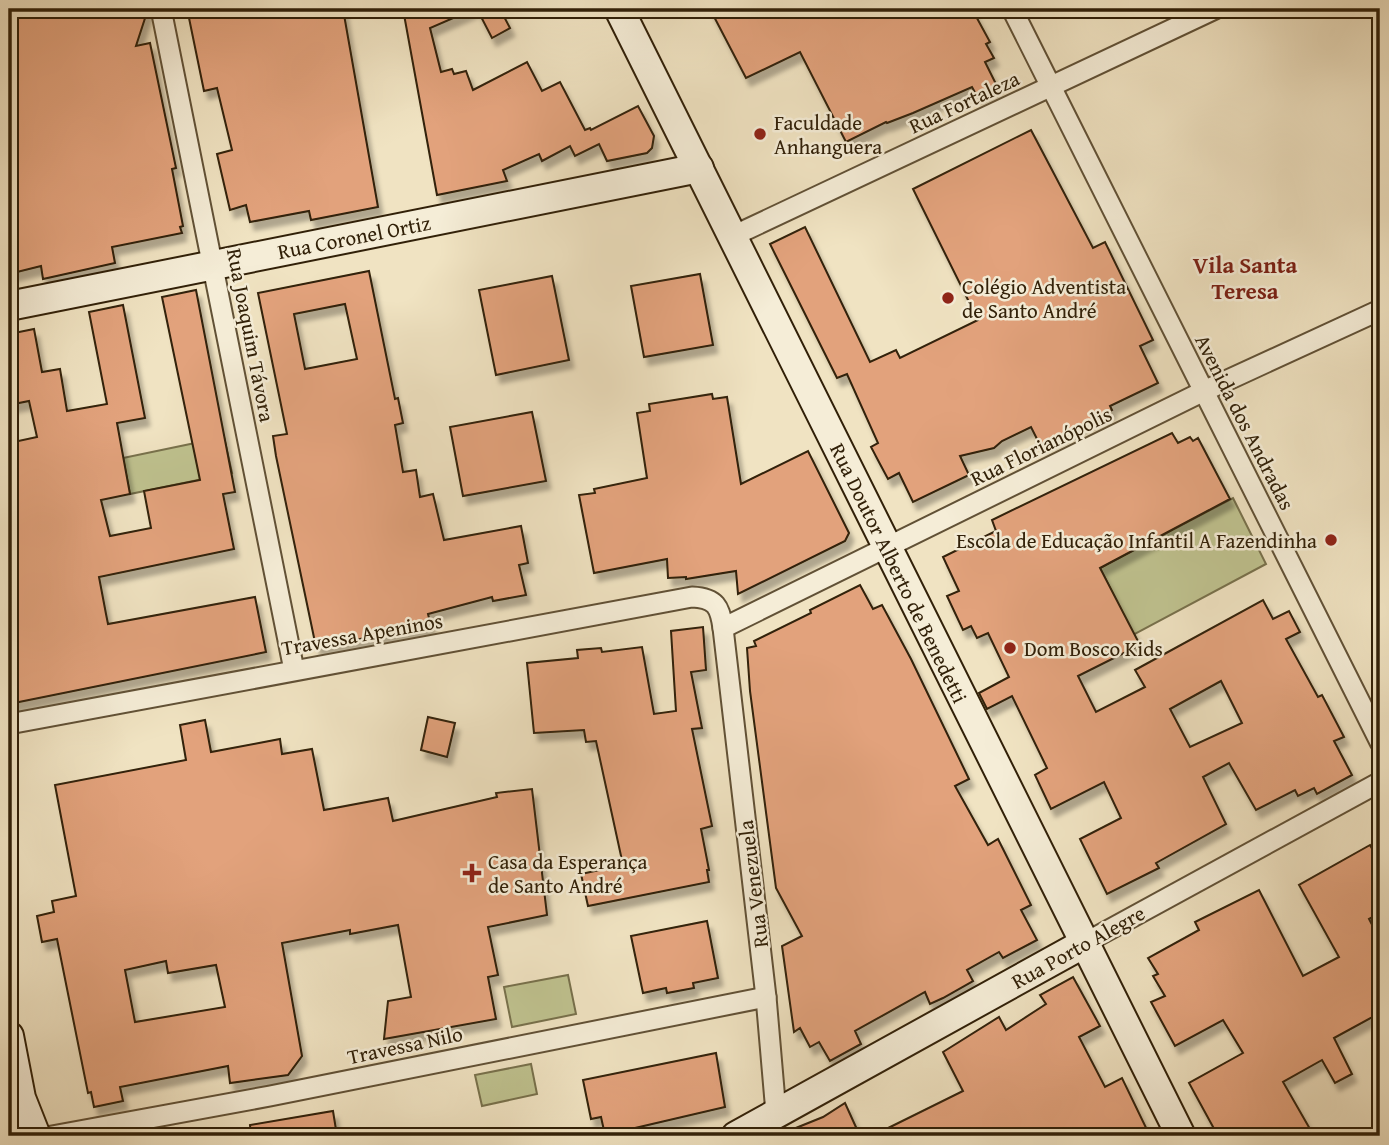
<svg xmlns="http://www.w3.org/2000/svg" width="1389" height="1145" viewBox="0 0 1389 1145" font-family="'Gentium Book Plus',serif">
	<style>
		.green { fill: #bfc28f; stroke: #78714c; stroke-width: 2 }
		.building { fill: #e2a27c; stroke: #312008; stroke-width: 2; fill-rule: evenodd; filter: url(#shadow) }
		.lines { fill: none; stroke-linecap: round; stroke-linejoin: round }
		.street-casing { stroke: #615136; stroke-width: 23 }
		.secondary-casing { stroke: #312008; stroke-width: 32 }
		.street { stroke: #f5edd7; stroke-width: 19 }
		.secondary { stroke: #f5edd7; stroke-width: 28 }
		.poi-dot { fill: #8f2418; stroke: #f5edd7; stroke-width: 2.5 }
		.labels { text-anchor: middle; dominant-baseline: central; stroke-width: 5; stroke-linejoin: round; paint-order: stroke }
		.street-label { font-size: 21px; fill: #312008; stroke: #f5edd7 }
		.poi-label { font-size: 21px; fill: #312008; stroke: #f5edd7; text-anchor: start }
		.neighbourhood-label { font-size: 23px; font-weight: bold; fill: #7a1f14; stroke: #f5edd7 }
	</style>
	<defs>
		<filter id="shadow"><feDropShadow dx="4.5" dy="8" stdDeviation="2" flood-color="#0004"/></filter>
	</defs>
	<rect width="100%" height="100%" fill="#f0e3c2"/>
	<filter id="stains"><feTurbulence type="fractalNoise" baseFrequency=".00286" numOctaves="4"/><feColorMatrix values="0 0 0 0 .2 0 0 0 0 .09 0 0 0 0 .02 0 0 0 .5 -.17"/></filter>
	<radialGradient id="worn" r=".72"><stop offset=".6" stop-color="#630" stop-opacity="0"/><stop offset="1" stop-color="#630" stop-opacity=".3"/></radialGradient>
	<!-- green -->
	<g class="green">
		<polygon points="224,437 232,473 130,494 123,458"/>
		<polygon points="1233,498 1266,564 1133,635 1100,568"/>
		<polygon points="568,975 576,1014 512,1027 504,987"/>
		<polygon points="531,1064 537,1094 482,1106 475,1075"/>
	</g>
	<!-- building -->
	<g class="building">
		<polygon points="9,9 148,9 136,46 150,43 176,168 172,169 183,226 180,227 182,233 112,247 115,263 43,279 41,266 9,274"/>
		<polygon points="229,9 343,9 378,207 311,220 309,211 250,222 246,205 230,210 217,154 232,150 217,88 204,91 189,18"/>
		<polygon points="403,9 474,9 430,28 441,72 452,69 454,74 466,71 473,90 527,62 542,91 560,82 585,130 590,128 591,130 638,106 654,136 652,148 647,153 607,161 599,144 575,156 570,146 542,161 539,154 503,170 507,181 437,195"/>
		<polygon points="477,9 500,9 510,28 492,38"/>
		<polygon points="710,9 972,9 990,42 986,44 994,58 985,62 997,86 977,96 972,87 913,113 887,123 886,122 846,142 800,52 746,78"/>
		<polygon points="1031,130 1093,248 1105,242 1153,340 1140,346 1158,383 1110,406 1112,410 1040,445 1031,427 1002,441 994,448 960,456 969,475 913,502 899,473 888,479 880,464 871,447 878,443 847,374 837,378 770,244 805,227 870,362 896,350 900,358 978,320 913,189"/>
		<path d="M369 271 395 399 398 398 403 423 395 425 403 472 416 470 420 497 433 494 444 540 521 526 528 563 519 565 526 595 493 601 492 597 428 614 431 626 316 647 276 456 273 436 287 434 258 293ZM345 304 357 359 305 369 294 314Z"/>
		<polygon points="700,274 713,345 644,357 631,286"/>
		<polygon points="552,276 569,360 496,375 479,290"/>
		<polygon points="196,290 235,492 223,494 234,549 99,577 106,614 108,624 255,597 266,652 9,704 9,443 37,437 29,401 9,405 9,334 34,329 42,372 60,369 67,411 107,404 89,312 123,305 145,418 117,423 130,494 101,500 110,536 151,528 144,491 200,480 162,297"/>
		<polygon points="712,394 713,399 727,397 741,484 808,451 849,533 845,541 738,594 736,571 686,579 686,577 668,578 667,559 594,573 579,495 595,493 594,489 647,478 637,413 650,411 649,404"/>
		<polygon points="532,412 546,481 463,496 450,427"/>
		<path d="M1172 433 1178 443 1190 437 1193 441 1198 438 1230 499 1100 568 1140 645 1078 676 1096 712 1145 687 1135 670 1263 600 1273 619 1289 611 1300 632 1286 639 1318 697 1322 695 1344 737 1334 741 1352 775 1317 794 1314 788 1298 796 1295 790 1256 810 1229 763 1203 777 1226 824 1156 863 1159 868 1107 894 1080 839 1121 818 1104 782 1051 809 1035 775 1047 768 1012 696 987 709 979 693 1009 677 988 633 977 638 971 626 963 630 947 596 959 591 943 557 996 531 992 520ZM1221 681 1242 723 1190 747 1170 709Z"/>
		<polygon points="860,585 873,609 882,605 911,659 969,779 955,786 988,845 998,839 1031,905 1021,910 1037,940 1003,958 999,952 967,970 973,981 943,998 930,1004 925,992 855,1031 861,1044 830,1061 819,1042 810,1047 800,1028 794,1032 782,946 802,936 776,888 750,691 747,648 756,646 754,641 811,613 810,610"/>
		<polygon points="703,627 706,670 691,672 702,728 692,729 712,826 701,829 709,870 707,870 709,882 588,906 581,874 623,865 596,741 586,742 584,730 534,733 527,663 578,658 577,650 601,648 602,652 642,647 654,714 676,711 671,631"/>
		<polygon points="428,717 455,723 447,757 421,750"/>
		<path d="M205 720 211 752 280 739 282 754 312 749 324 810 388 798 393 821 497 797 496 793 532 789 547 915 488 927 498 975 488 977 496 1019 384 1039 388 1001 411 997 398 925 350 934V930L282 943 302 1056 288 1075 230 1083 228 1066 120 1087 123 1101 94 1107 91 1092 88 1093 57 939 42 942 37 916 54 912 52 901 76 896 55 785 186 760 180 725ZM166 961 168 973 216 965 225 1007 135 1022 125 970Z"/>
		<polygon points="1370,845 1380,863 1380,913 1369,919 1380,940 1380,1013 1334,1038 1352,1074 1335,1083 1322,1060 1283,1082 1314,1136 1218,1136 1189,1083 1243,1053 1223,1020 1175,1046 1151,1002 1165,996 1153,976 1158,974 1148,958 1199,930 1195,922 1259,890 1303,976 1339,957 1299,885"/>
		<polygon points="707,921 718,978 693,983 694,988 667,993 666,988 643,993 631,936"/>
		<polygon points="1073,977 1100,1026 1079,1037 1105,1087 1122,1078 1150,1136 872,1136 963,1091 943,1052 999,1017 1006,1030 1046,1004 1040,995"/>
		<polygon points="716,1053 725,1107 605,1135 601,1117 591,1119 583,1080"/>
		<polygon points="845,1103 860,1136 776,1136 823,1117"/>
		<polygon points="333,1111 337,1136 251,1136 250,1125"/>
	</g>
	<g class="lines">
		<defs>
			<g id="street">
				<polyline points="161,9 294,670"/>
				<polyline points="1012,9 1380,742"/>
				<polyline points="733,236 1215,9"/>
				<polyline points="723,628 1204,391 1380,310"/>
				<path d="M9 724 692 597C716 598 720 607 723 628L766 997 776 1113"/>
				<polyline points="1083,944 1380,782"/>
				<polyline points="52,1136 270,1096 766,997"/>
			</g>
			<g id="secondary">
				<polyline points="619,9 1181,1136"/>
				<polyline points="9,306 699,168"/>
				<polyline points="9,1036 21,1098 36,1136"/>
				<polyline points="736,1136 1083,944"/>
			</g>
		</defs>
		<!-- street casing -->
		<use href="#street" class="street-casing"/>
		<!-- secondary casing -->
		<use href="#secondary" class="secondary-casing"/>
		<!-- street -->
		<use href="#street" class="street"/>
		<!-- secondary -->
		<use href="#secondary" class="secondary"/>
	</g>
	<!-- markers -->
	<g class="poi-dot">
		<circle cx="760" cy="134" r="7"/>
		<circle cx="948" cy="298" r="7"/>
		<circle cx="1331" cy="540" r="7"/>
		<circle cx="1010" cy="648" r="7"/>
		<path d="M468.5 862.5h7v7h7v7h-7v7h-7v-7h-7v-7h7z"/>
	</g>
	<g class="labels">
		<!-- street labels -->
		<g class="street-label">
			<text transform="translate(964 102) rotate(-25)">Rua Fortaleza</text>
			<text transform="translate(354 237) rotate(-11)">Rua Coronel Ortiz</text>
			<text transform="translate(251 335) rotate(79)">Rua Joaquim Távora</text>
			<text transform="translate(1245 422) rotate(63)">Avenida dos Andradas</text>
			<text transform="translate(1041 446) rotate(-26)">Rua Florianópolis</text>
			<text transform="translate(899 573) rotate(64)">Rua Doutor Alberto de Benedetti</text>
			<text transform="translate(362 634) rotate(-10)">Travessa Apeninos</text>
			<text transform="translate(753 884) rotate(-97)">Rua Venezuela</text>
			<text transform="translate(1078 947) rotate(-29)">Rua Porto Alegre</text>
			<text transform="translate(405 1045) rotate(-12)">Travessa Nilo</text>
		</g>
		<!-- poi labels -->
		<g class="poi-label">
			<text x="774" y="122">Faculdade<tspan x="774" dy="24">Anhanguera</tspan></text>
			<text x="962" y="286">Colégio Adventista<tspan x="962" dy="24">de Santo André</tspan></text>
			<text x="1317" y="540" text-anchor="end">Escola de Educação Infantil A Fazendinha</text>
			<text x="1024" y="648">Dom Bosco Kids</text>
			<text x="488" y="861">Casa da Esperança<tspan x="488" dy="24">de Santo André</tspan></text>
		</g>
		<!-- neighbourhood labels -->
		<g class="neighbourhood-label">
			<text x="1245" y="264">Vila Santa<tspan x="1245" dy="26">Teresa</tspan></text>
		</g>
	</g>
	<!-- margin -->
	<rect width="1389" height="1145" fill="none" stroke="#f0e3c2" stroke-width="35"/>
	<rect x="10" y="10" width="1368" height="1124" fill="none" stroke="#312008" stroke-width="3.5"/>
	<rect x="18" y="18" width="1354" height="1110" fill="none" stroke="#312008" stroke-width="2"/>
	<rect width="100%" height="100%" filter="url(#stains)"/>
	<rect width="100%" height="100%" fill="url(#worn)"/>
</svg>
